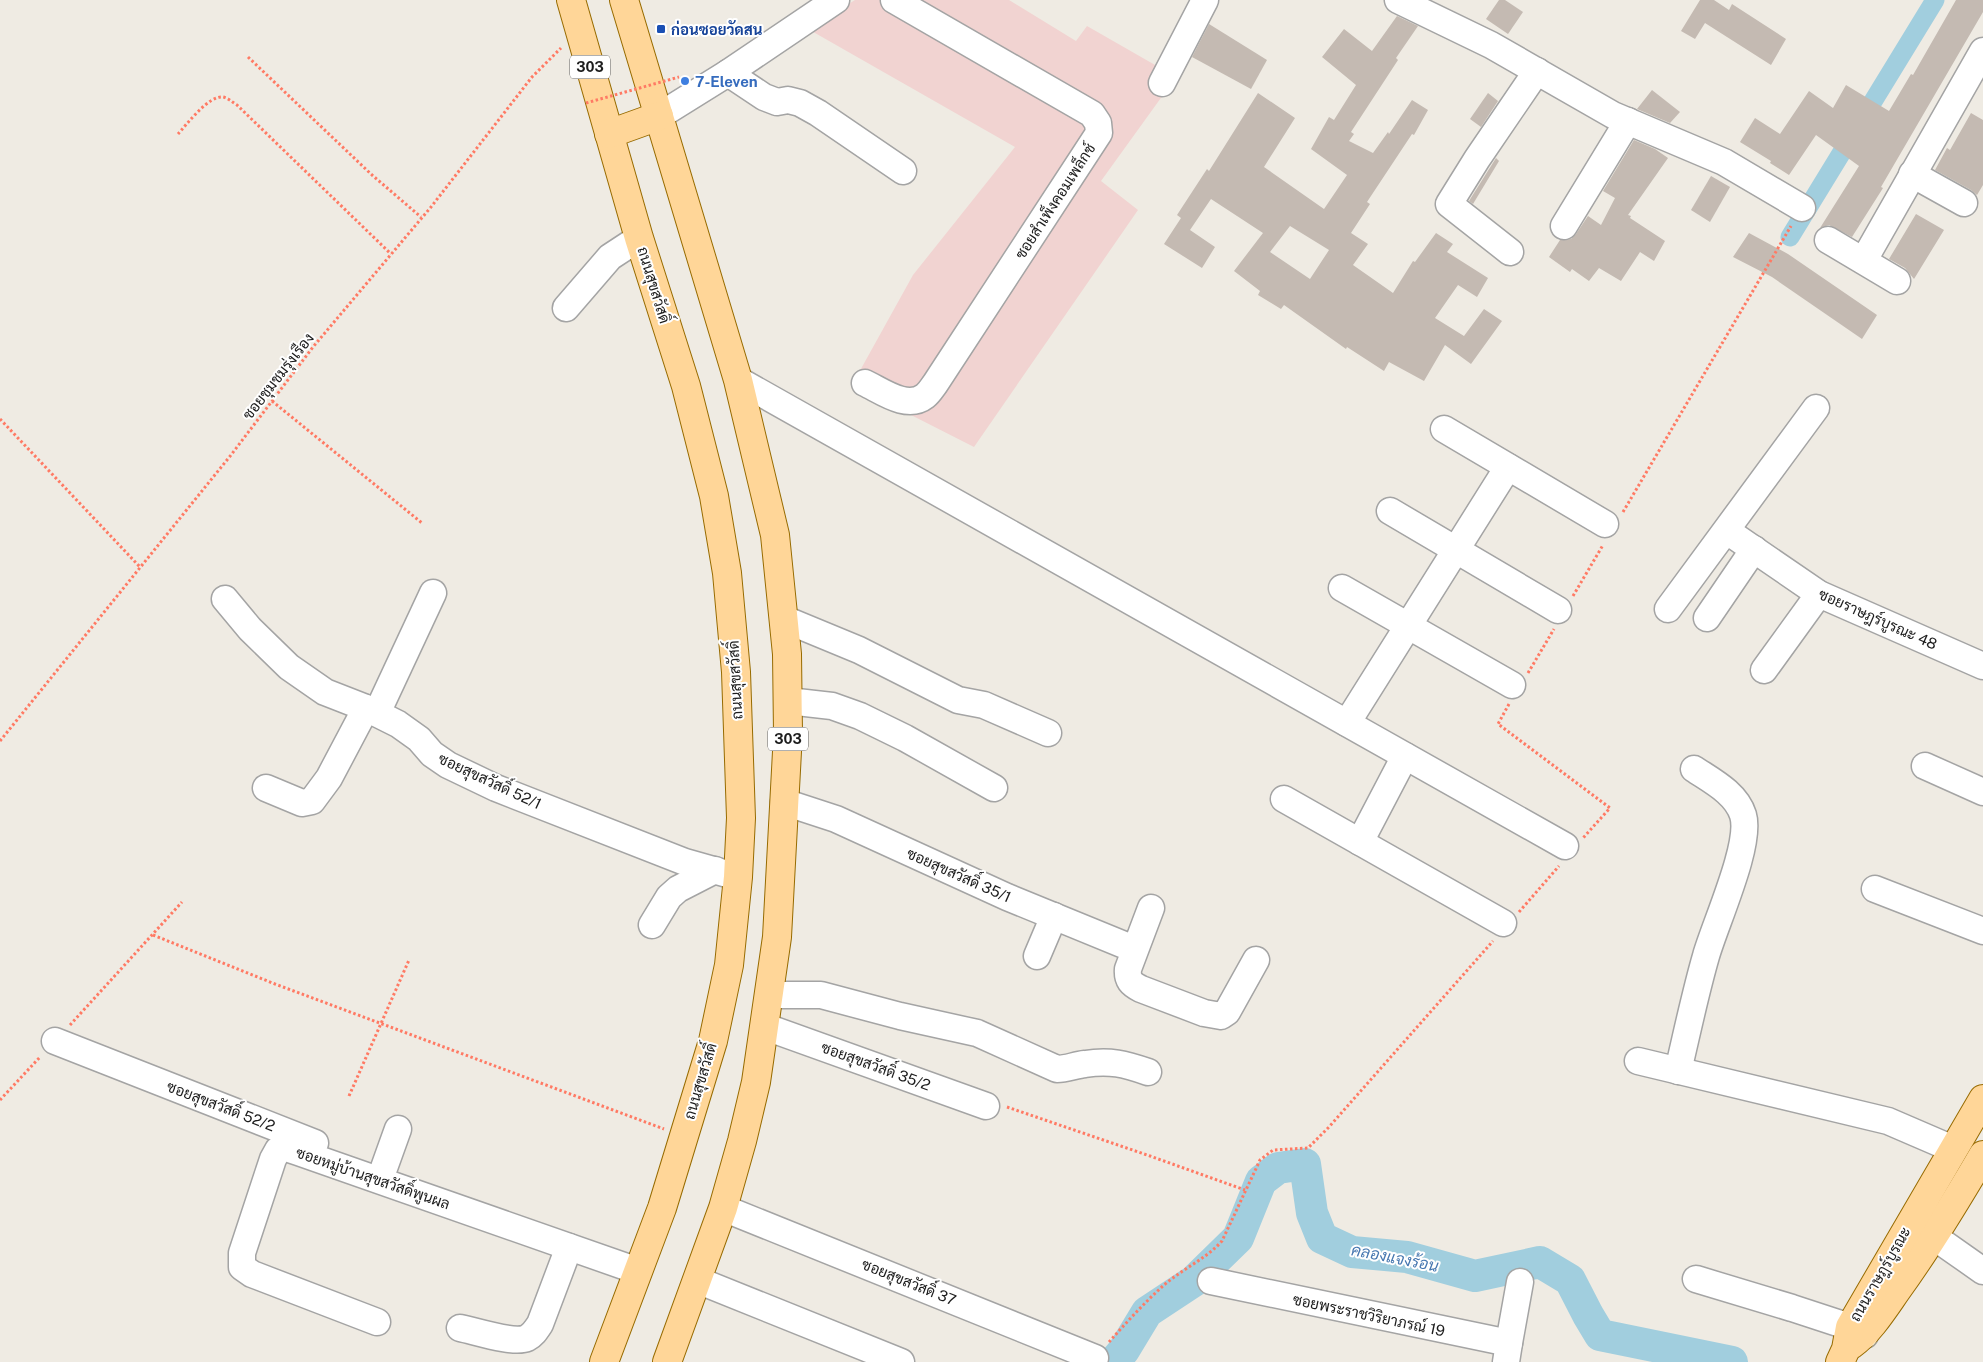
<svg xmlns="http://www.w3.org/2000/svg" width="1983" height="1362" viewBox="0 0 1983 1362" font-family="'Public Sans',Sarabun,sans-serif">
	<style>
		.commercial { fill: #f1d3d1 }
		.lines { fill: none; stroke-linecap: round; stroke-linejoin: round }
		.canal { stroke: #a1cede; stroke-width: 19 }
		.river { stroke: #a1cede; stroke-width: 32 }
		.building { fill: #c4bab2; fill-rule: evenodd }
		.minor-casing { stroke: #a4a4a4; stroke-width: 29 }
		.major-casing { stroke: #976b00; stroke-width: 30 }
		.path { stroke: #ff7a64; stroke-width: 3; stroke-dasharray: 2.5 2.5; stroke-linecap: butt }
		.minor { stroke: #fff; stroke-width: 26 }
		.major { stroke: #ffd698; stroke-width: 28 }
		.path-bridge { stroke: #ff7a64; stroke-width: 3; stroke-dasharray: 2.5 2.5; stroke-linecap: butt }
		.transit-dot { fill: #1a4fb4; stroke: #fff; stroke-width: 2 }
		.shop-dot { fill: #3f7fe0; stroke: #fff; stroke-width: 2 }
		.labels { text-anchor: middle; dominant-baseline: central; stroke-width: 4; stroke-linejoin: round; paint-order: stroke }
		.shield { fill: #fff; stroke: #616161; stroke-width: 1 }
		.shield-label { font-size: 14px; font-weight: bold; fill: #1d1d1d }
		.transit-label { font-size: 15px; font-weight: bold; fill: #164399; stroke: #fff; text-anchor: start }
		.shop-label { font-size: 15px; font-weight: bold; fill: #366cbe; stroke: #fff; text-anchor: start }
		.street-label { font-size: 15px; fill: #1d1d1d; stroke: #fff }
		.water-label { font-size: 16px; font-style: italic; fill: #4677b0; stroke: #fff }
	</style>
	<rect width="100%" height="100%" fill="#efebe3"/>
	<!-- commercial -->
	<polygon class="commercial" points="855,0 1009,0 1076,41 1087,26 1176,77 1101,181 1138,210 974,447 852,385 913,275 1015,147 808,29"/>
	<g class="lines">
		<!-- canal -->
		<polyline class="canal" points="1790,237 1935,0"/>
		<!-- river -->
		<polyline class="river" points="1114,1362 1124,1350 1147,1312 1194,1281 1238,1238 1261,1181 1278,1168 1305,1164 1312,1213 1322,1238 1352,1252 1407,1257 1475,1276 1540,1262 1570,1280 1588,1315 1600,1335 1732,1362"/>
	</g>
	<!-- building -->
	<g class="building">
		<polygon points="1499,0 1505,0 1523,12 1508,34 1486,19"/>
		<polygon points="1700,0 1714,0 1729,10 1732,4 1786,39 1771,65 1705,23 1695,39 1681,31"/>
		<polygon points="1956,0 1983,0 1983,12 1881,187 1883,188 1852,237 1829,225 1820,228 1859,166 1816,135 1789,175 1770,163 1771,161 1740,142 1755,118 1780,134 1809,91 1833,108 1846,85 1889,111 1911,74 1913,75"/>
		<path d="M1397 16 1418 26 1396 58 1398 60 1351 132 1354 134 1349 141 1373 153 1388 132 1389 134 1412 100 1428 110 1414 135 1412 134 1367 202 1370 204 1351 233 1368 244 1353 265 1393 293 1413 261 1415 262 1436 233 1453 244 1447 252 1488 278 1477 297 1458 285 1435 318 1464 336 1484 309 1502 321 1471 364 1445 345 1424 381 1389 362 1384 371 1347 347 1346 349 1284 305 1281 309 1258 295 1260 291 1234 271 1263 233 1211 199 1190 230 1215 247 1202 268 1164 244 1181 218 1177 215 1207 169 1209 171 1258 93 1295 118 1264 167 1324 209 1347 175 1311 149 1329 117 1334 120 1356 85 1322 57 1344 29 1372 51ZM1290 226 1329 250 1310 279 1270 252Z"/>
		<polygon points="1209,24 1267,60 1251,89 1192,57"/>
		<polygon points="1652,90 1680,112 1670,123 1637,109"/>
		<polygon points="1488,93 1498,101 1481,127 1470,119"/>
		<polygon points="1971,113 1983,120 1983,185 1977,195 1971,190 1935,170 1947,148 1950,150"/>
		<polygon points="1634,140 1655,149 1668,158 1628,215 1631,216 1630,218 1665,241 1654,261 1640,252 1621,281 1599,268 1589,281 1572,269 1570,272 1549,257 1560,240 1571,239 1576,234 1588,216 1601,225 1615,198 1603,191"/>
		<polygon points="1496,158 1499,161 1473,204 1469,201"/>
		<polygon points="1711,176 1730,187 1710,222 1691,210"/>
		<polygon points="1916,214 1944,230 1914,279 1905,268 1889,259"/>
		<polygon points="1749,233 1788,254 1877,315 1862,339 1772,277 1733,257"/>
	</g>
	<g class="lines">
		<defs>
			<g id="minor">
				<polyline points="1398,0 1491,45 1613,115 1724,162 1802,208"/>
				<polyline points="728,73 764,97 777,102 788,100 800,103 818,113 903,171"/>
				<polyline points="1162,83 1205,0"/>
				<polyline points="659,116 728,73 836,0"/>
				<polyline points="1912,174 1964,203"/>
				<polyline points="1564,226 1628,121"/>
				<polyline points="1828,240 1897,281"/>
				<polyline points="1510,252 1449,204 1477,159 1537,71"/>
				<polyline points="1864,260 1983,51"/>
				<polyline points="566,308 610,257 639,238"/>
				<polyline points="738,380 1565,846"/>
				<path d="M865 383C882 391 907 410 925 396 929 393 932 388 935 384L1099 133 1098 123 1092 114 894 0"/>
				<polyline points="1444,429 1605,524"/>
				<polyline points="1390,511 1558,610"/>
				<polyline points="1727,531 1819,594 1983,666"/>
				<polyline points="1342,588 1512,685"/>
				<polyline points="225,599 250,629 289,667 325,692 366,708 398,724 419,739 432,754 448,765 496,788 685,862 738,877"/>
				<polyline points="1668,609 1816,408"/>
				<polyline points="1707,618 1754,549"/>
				<polyline points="784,619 859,650 958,700 984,705 1048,733"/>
				<polyline points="1764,670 1819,594"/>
				<polyline points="788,701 832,706 860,716 905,738 994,788"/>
				<polyline points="377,713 433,593"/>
				<polyline points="1347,723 1508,467"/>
				<polyline points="1925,766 1983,792"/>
				<polyline points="266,788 302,803 312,801 329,778 366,708"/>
				<polyline points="1284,799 1503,923"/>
				<polyline points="784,802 836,819 1007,897 1134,949"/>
				<polyline points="1360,842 1405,756"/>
				<polyline points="1875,889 1983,931"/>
				<path d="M1151 908 1128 969C1127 980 1131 984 1141 989L1204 1013 1221 1016 1227 1012 1256 960"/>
				<polyline points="652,925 669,897 678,889 715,870"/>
				<polyline points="1037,956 1054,916"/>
				<path d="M770 995H821L900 1016 977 1033 1057 1069C1067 1069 1075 1065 1085 1064 1110 1060 1125 1064 1148 1072"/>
				<polyline points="766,1027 986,1106"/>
				<polyline points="55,1041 315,1143"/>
				<polyline points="1638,1061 1888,1121 1953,1149"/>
				<path d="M1678 1071C1687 1033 1695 994 1706 956 1715 924 1752 844 1743 815 1736 793 1712 781 1694 769"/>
				<polyline points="384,1168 398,1129"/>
				<polyline points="723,1208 1095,1358"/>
				<polyline points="1933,1236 1983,1271"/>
				<polyline points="1696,1279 1792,1308 1850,1327 1865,1335"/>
				<polyline points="697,1280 901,1362"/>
				<polyline points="1211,1281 1509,1343 1506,1362"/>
				<polyline points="377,1322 252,1274 242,1267 242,1253 273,1159 278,1150 286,1148 298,1152 638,1271"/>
				<path d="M460 1328C475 1331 514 1344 527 1338 533 1335 536 1330 540 1324L569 1247"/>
				<polyline points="1509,1343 1520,1282"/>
			</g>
			<g id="major">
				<polyline points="571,0 639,238 686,386 714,496 727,573 736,672 741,818 738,877 729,965 713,1041 662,1208 604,1362"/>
				<polyline points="624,0 738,380 775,535 787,654 788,733 777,937 756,1082 742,1141 723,1208 667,1362"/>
				<polyline points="609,134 659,116"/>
				<path d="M1851 1345C1870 1331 1883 1310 1897 1290 1928 1247 1956 1201 1983 1155"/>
				<polyline points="1840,1362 1846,1349 1850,1327 1983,1099"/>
			</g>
		</defs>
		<!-- minor casing -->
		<use href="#minor" class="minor-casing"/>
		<!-- major casing -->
		<use href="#major" class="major-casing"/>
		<!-- path -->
		<g class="path">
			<polyline points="248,57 372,175 421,217"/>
			<path d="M178 134C187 124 209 95 223 97 228 98 232 102 237 105L391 254"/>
			<polyline points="272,401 422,523"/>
			<polyline points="0,419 140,567"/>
			<polyline points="1623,512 1791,226"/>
			<polyline points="1573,596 1603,545"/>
			<polyline points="1528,673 1554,629"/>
			<polyline points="1509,704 1498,724 1610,808 1583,838"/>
			<polyline points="0,741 231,455 313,347 431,207 532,77 561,48"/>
			<polyline points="1519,912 1559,866"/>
			<polyline points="153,935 275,984 664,1129"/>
			<polyline points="70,1025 182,902"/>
			<polyline points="349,1096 409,960"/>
			<polyline points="0,1100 40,1057"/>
			<polyline points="1007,1107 1150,1156 1245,1190"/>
			<path d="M1109 1342C1126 1323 1144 1303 1163 1286 1182 1269 1206 1259 1222 1241L1260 1160 1273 1150 1308 1148 1329 1127 1493 941"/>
		</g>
		<!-- minor -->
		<use href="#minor" class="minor"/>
		<!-- major -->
		<use href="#major" class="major"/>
		<!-- path-bridge -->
		<polyline class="path-bridge" points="586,103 679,77"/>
	</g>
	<!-- markers -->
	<rect class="transit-dot" x="656" y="24" width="10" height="10" rx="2.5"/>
	<circle class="shop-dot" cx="685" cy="81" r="5"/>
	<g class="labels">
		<!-- shield labels -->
		<g class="shield">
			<rect x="570" y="55.5" width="40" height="23" rx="4"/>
			<rect x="768" y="727.5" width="40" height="23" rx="4"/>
		</g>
		<g class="shield-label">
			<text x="590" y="67">303</text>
			<text x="788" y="739">303</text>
		</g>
		<!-- transit labels -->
		<g class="transit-label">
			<text x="671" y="29">ก่อนซอยวัดสน</text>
		</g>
		<!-- shop labels -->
		<g class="shop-label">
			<text x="695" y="81">7-Eleven</text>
		</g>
		<!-- street labels -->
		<g class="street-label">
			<text transform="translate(1055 201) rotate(-57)">ซอยสำเพ็งคอมเพล็กซ์</text>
			<text transform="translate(654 285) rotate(73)">ถนนสุขสวัสดิ์</text>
			<text transform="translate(278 376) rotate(-52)">ซอยชุมชมรุ่งเรือง</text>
			<text transform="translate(1878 619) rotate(24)">ซอยราษฎร์บูรณะ 48</text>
			<text transform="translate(735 680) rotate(-93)">ถนนสุขสวัสดิ์</text>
			<text transform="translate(490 781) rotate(25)">ซอยสุขสวัสดิ์ 52/1</text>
			<text transform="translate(959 875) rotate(24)">ซอยสุขสวัสดิ์ 35/1</text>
			<text transform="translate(876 1066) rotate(20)">ซอยสุขสวัสดิ์ 35/2</text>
			<text transform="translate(700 1081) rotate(-73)">ถนนสุขสวัสดิ์</text>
			<text transform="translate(221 1106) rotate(21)">ซอยสุขสวัสดิ์ 52/2</text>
			<text transform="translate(373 1178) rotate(19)">ซอยหมู่บ้านสุขสวัสดิ์พูนผล</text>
			<text transform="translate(1880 1274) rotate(-60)">ถนนราษฎร์บูรณะ</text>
			<text transform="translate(909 1282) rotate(22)">ซอยสุขสวัสดิ์ 37</text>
			<text transform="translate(1369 1315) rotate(12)">ซอยพระราชวิริยาภรณ์ 19</text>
		</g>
		<!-- water labels -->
		<g class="water-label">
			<text transform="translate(1395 1258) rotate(11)">คลองแจงร้อน</text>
		</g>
	</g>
</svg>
